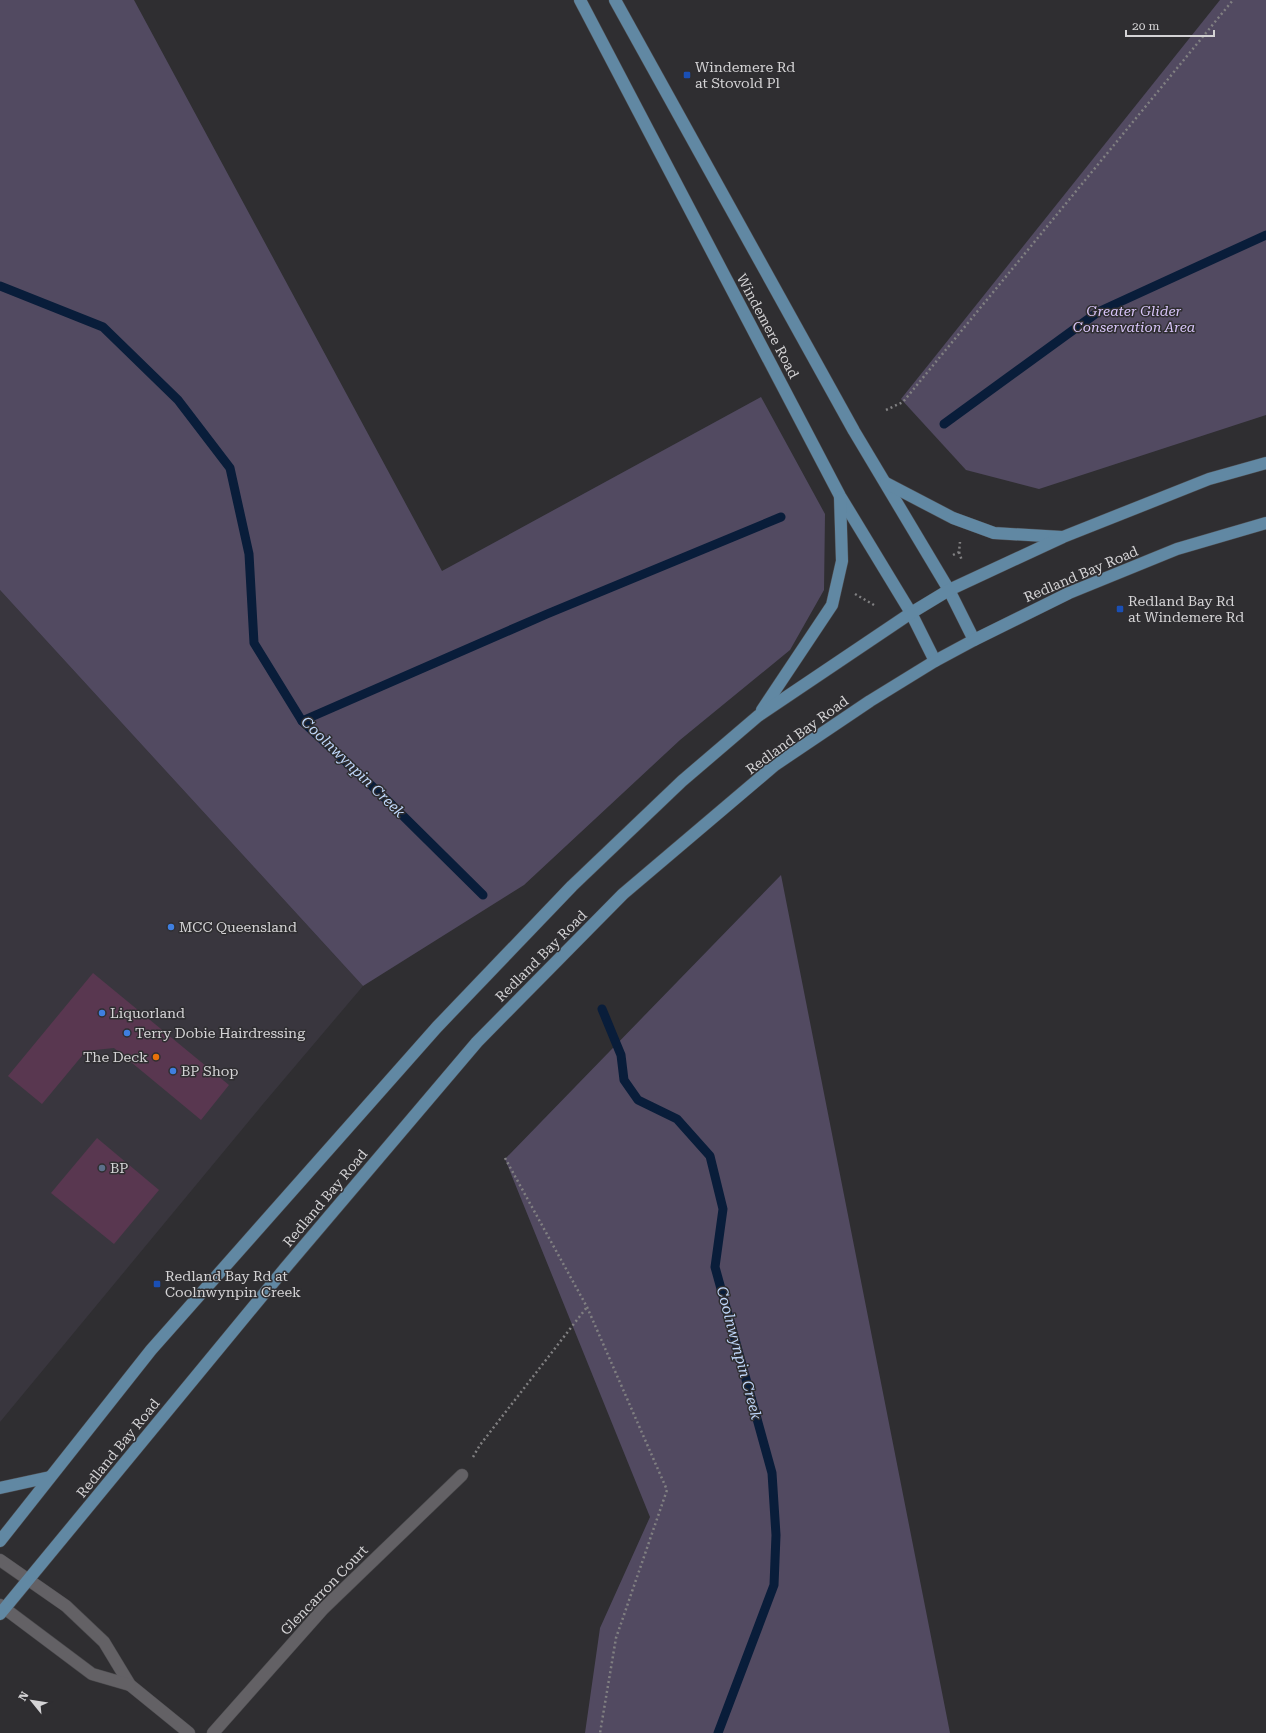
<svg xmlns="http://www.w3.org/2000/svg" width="1266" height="1733" viewBox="0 0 1266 1733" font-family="'Roboto Serif',serif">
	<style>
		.built { fill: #39363e }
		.green { fill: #524a61 }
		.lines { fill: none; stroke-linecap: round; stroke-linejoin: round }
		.stream { stroke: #091d3a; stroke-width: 9 }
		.building { fill: #593750 }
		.minor-casing { stroke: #4c4b4e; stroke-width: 13 }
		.major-casing { stroke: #4c4b4e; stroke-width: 13 }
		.path { stroke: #818082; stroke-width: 2.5; stroke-dasharray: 2 3; stroke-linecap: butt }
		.minor { stroke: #636165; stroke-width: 12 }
		.major { stroke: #6188a3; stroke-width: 12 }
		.transit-dot { fill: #1a4fb4; stroke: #2f2e31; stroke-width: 1.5 }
		.shop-dot { fill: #3f7fe0; stroke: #2f2e31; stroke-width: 1.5 }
		.food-dot { fill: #e8710a; stroke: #2f2e31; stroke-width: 1.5 }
		.service-dot { fill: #5c6f8a; stroke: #2f2e31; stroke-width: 1.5 }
		.labels { text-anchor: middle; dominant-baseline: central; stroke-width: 3; stroke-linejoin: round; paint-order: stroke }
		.poi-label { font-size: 14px; fill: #d4d3d5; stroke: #2f2e31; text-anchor: start }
		.park-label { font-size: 14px; font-style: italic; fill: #d9c6fa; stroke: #2f2e31 }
		.street-label { font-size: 14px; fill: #d4d3d5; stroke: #2f2e31 }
		.water-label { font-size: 15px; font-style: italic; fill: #bfd7fb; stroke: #2f2e31 }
	</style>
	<rect width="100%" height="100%" fill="#2f2e31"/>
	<!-- built -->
	<polygon class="built" points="0,590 363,986 263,1104 0,1422"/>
	<!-- green -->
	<g class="green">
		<polygon points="0,0 134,0 442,571 761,397 825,514 824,590 790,650 680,740 524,885 363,986 0,590"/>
		<polygon points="1220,0 1266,0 1266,415 1039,489 966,470 901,399"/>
		<polygon points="781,875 950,1733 585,1733 600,1628 650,1517 505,1159"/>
	</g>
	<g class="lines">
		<!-- stream -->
		<g class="stream">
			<polyline points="0,286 103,327 178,400 230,468 249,554 254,643 302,721 387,800 483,895"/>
			<polyline points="944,424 1098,312 1266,235"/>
			<polyline points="302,721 547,614 781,517"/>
			<polyline points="602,1009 621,1055 624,1080 638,1100 677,1119 710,1156 723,1209 715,1267 772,1473 776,1535 774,1585 718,1733"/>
		</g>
	</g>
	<!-- building -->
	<g class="building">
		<polygon points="93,973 229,1085 201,1120 114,1048 86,1051 42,1104 8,1076"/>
		<polygon points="97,1138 159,1190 114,1244 51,1193"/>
	</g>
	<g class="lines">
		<defs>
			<g id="minor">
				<polyline points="0,1560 66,1606 104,1642 130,1685 189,1733"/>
				<polyline points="0,1605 92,1674 130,1685"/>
				<polyline points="213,1733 323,1609 462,1475"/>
			</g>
			<g id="major">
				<polyline points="580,0 840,496 911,613 935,661"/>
				<polyline points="615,0 854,431 949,590 974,640"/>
				<polyline points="886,483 953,518 994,533 1062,537"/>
				<polyline points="762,710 832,605 842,561 840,497"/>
				<polyline points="0,1488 50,1477"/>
				<polyline points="0,1541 151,1350 437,1027 572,886 682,781 758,716 911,613 949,590 1063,537 1209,479 1266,463"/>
				<polyline points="0,1614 286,1267 477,1042 623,894 775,765 870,701 935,661 974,640 1069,593 1177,549 1266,523"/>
			</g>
		</defs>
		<!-- minor casing -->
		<use href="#minor" class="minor-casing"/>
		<!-- major casing -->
		<use href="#major" class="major-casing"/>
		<!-- path -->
		<g class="path">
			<polyline points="886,410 903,402 1233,0"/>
			<polyline points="959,552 962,561"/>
			<polyline points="953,555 959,552 960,542"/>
			<polyline points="855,594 874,605"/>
			<polyline points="505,1158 587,1307 667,1490 616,1638 600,1733"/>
			<polyline points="473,1457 480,1445 587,1307"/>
		</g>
		<!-- minor -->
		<use href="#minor" class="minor"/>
		<!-- major -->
		<use href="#major" class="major"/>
	</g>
	<!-- markers -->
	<g class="transit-dot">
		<rect x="683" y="71" width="8" height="8" rx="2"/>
		<rect x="1116" y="605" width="8" height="8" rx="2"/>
		<rect x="153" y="1280" width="8" height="8" rx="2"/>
	</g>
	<g class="shop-dot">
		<circle cx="171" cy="927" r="4"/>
		<circle cx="102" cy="1013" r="4"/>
		<circle cx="127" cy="1033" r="4"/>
		<circle cx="173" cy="1071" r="4"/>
	</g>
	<circle class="food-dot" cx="156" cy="1057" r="4"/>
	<circle class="service-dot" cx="102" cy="1168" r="4"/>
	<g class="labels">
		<!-- poi labels -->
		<g class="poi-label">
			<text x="695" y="67">Windemere Rd<tspan x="695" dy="16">at Stovold Pl</tspan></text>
			<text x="1128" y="601">Redland Bay Rd<tspan x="1128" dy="16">at Windemere Rd</tspan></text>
			<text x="179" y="927">MCC Queensland</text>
			<text x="110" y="1013">Liquorland</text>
			<text x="135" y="1033">Terry Dobie Hairdressing</text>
			<text x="148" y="1057" text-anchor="end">The Deck</text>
			<text x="181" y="1071">BP Shop</text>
			<text x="110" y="1168">BP</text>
			<text x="165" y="1276">Redland Bay Rd at<tspan x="165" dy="16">Coolnwynpin Creek</tspan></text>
		</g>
		<!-- park labels -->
		<g class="park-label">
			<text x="1134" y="311">Greater Glider<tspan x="1134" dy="16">Conservation Area</tspan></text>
		</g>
		<!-- street labels -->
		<g class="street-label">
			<text transform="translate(768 326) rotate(62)">Windemere Road</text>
			<text transform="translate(1081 574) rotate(-23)">Redland Bay Road</text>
			<text transform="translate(797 735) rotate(-36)">Redland Bay Road</text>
			<text transform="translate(541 956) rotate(-45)">Redland Bay Road</text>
			<text transform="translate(325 1198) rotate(-50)">Redland Bay Road</text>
			<text transform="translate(118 1448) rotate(-51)">Redland Bay Road</text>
			<text transform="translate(324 1590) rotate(-46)">Glencarron Court</text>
		</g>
		<!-- water labels -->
		<g class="water-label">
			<text transform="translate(353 767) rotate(44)">Coolnwynpin Creek</text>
			<text transform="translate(739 1353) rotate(75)">Coolnwynpin Creek</text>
		</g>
	</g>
	<!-- north arrow -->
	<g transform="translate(32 1701) rotate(300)" stroke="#2f2e31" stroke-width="3" paint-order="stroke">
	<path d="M0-3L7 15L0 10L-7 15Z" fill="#d4d3d5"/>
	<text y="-6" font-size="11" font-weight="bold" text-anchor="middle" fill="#d4d3d5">N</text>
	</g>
	<!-- scale -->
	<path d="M1126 30v6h88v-6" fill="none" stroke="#d4d3d5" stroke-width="2"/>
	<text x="1132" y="30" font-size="12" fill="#d4d3d5" stroke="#2f2e31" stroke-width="3" paint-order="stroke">20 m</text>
</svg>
